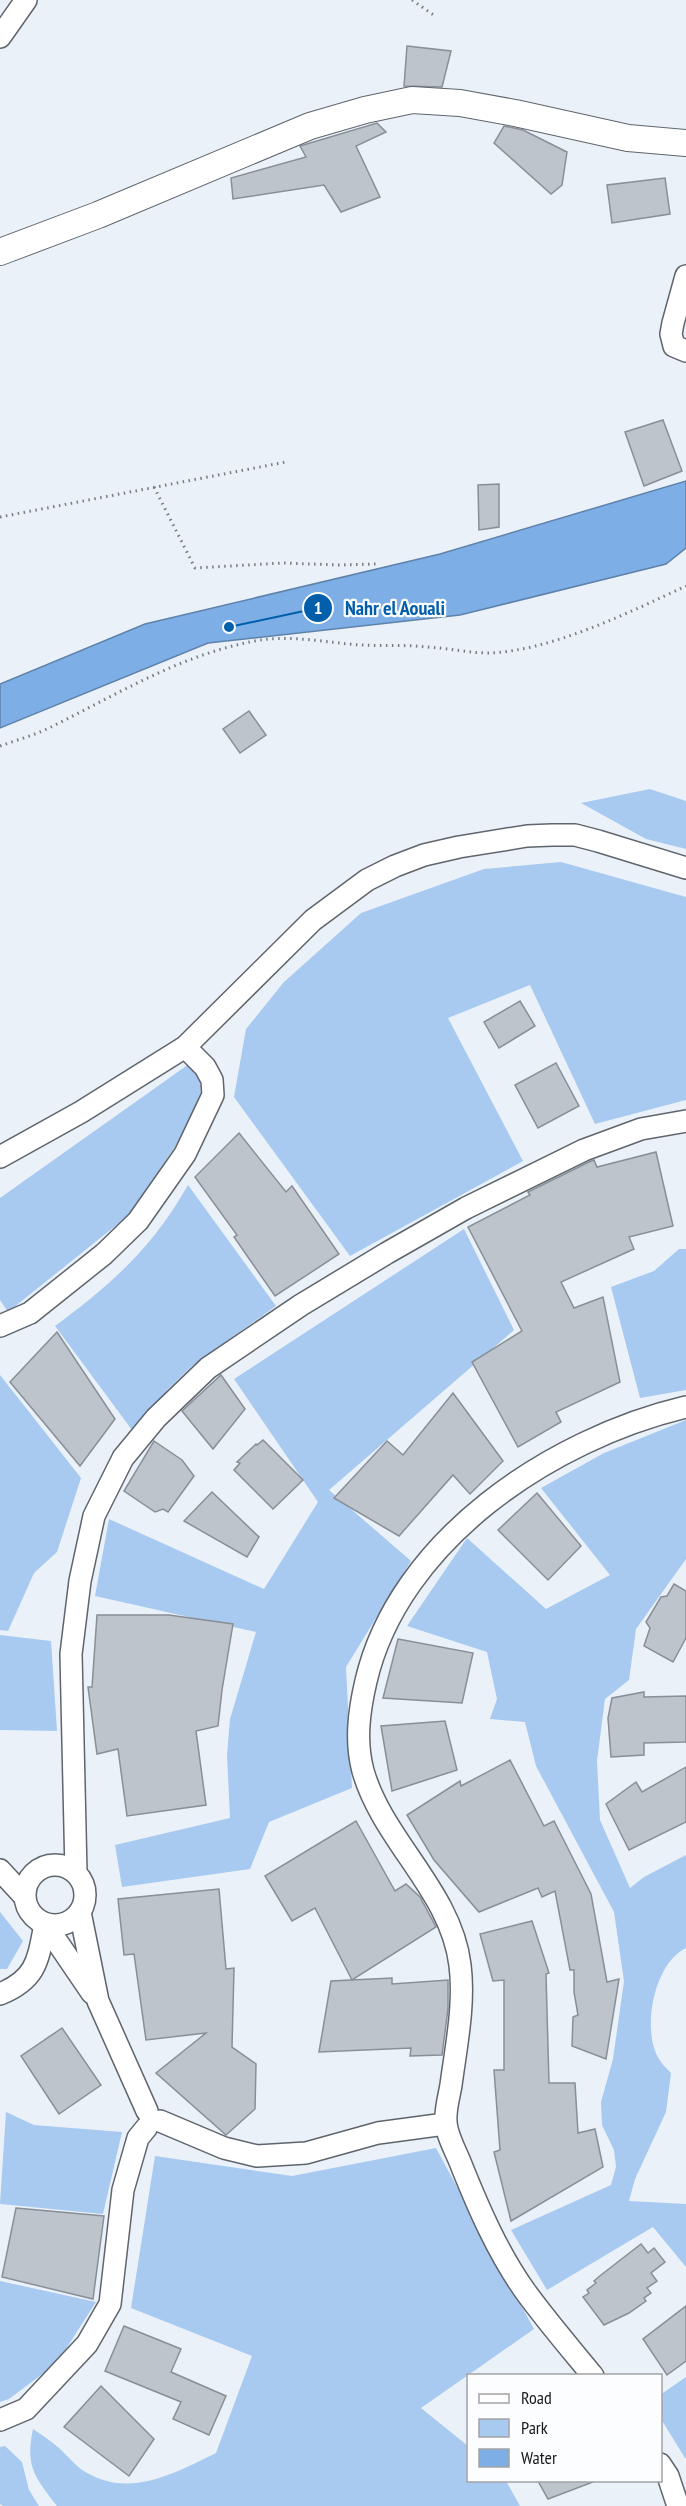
<svg xmlns="http://www.w3.org/2000/svg" width="686" height="2506" viewBox="0 0 686 2506" font-family="'PT Sans Narrow',sans-serif">
	<style>
		.green { fill: #a8caf0 }
		.water { fill: #7daee6; stroke: #5f82aa; stroke-width: 1.5 }
		.building { fill: #bec4cc; stroke: #888f96; stroke-width: 1.5 }
		.lines { fill: none; stroke-linecap: round; stroke-linejoin: round }
		.minor-casing { stroke: #5f656c; stroke-width: 24 }
		.major-casing { stroke: #5f656c; stroke-width: 28 }
		.path { stroke: #787c81; stroke-width: 3; stroke-dasharray: 1.5 4.5; stroke-linecap: butt }
		.minor { stroke: #fff; stroke-width: 21 }
		.major { stroke: #fff; stroke-width: 26 }
		.leader { fill: none; stroke: #005eab; stroke-width: 2 }
		.callout-dot { fill: #005eab; stroke: #fcfdff; stroke-width: 2 }
		.mark-label { font-size: 18px; text-anchor: middle; font-weight: bold; fill: #fff }
		.callout-label { font-size: 20px; text-anchor: middle; font-weight: bold; fill: #005eab; stroke: #fcfdff; stroke-width: 4.5; stroke-linejoin: round; paint-order: stroke }
	</style>
	<rect width="100%" height="100%" fill="#eaf1f9"/>
	<!-- green -->
	<g class="green">
		<polygon points="650,789 686,801 686,849 646,839 581,803"/>
		<polygon points="561,862 686,897 686,1100 595,1124 530,985 448,1018 523,1161 350,1256 234,1097 246,1029 284,982 361,913 484,869"/>
		<polygon points="189,1064 200,1077 201,1092 198,1105 176,1145 129,1215 8,1312 0,1300 0,1198"/>
		<path d="M188 1185 276 1306 192 1366 168 1389 135 1434 55 1326C112 1284 153 1247 188 1185Z"/>
		<polygon points="464,1229 514,1330 329,1490 411,1561 346,1667 352,1788 269,1822 250,1869 122,1887 115,1845 230,1818 227,1755 230,1719 256,1632 95,1596 109,1519 264,1589 318,1502 234,1379"/>
		<polygon points="679,1249 686,1249 686,1390 640,1398 611,1287 654,1271"/>
		<polygon points="0,1375 81,1478 57,1552 34,1573 8,1631 0,1630"/>
		<path d="M686 1420V1559L636 1629 629 1680 605 1699 597 1761 600 1820 630 1888 644 1877 686 1855V1948C654 1963 641 2030 659 2059 662 2064 667 2069 671 2073L666 2112 635 2179 629 2201 686 2204V2267L653 2227 547 2290 511 2230 611 2185 616 2167 614 2150 602 2125 601 2102 613 2059 624 1981 614 1912 536 1766 525 1722 490 1719 497 1699 487 1652 407 1626 467 1538 546 1609 610 1575 541 1488 604 1453Z"/>
		<polygon points="0,1635 51,1641 57,1731 0,1730"/>
		<polygon points="0,1912 23,1941 7,1969 0,1969"/>
		<polygon points="6,2112 34,2125 122,2132 103,2214 0,2204"/>
		<path d="M436 2148 534 2329 421 2408 468 2446V2480L506 2481 520 2506H57C35 2477 25 2467 33 2429 42 2435 51 2441 59 2448 68 2456 76 2467 87 2473 131 2498 175 2473 216 2453L252 2356 131 2308 155 2156 292 2176Z"/>
		<polygon points="0,2281 96,2302 57,2363 9,2399 0,2402"/>
		<polygon points="686,2377 686,2458 685,2458 661,2419 660,2395"/>
		<polygon points="5,2446 22,2462 29,2490 39,2506 3,2506 0,2504 0,2447"/>
	</g>
	<!-- water -->
	<polygon class="water" points="686,481 686,548 666,564 460,615 208,643 0,728 0,684 145,624 440,554"/>
	<!-- building -->
	<g class="building">
		<polygon points="407,46 451,51 442,87 404,86"/>
		<polygon points="377,123 386,132 356,146 380,197 341,212 324,185 233,199 231,178 306,157 300,146"/>
		<polygon points="504,126 523,130 567,152 562,185 551,194 494,143"/>
		<polygon points="665,178 670,214 612,223 607,185"/>
		<polygon points="663,420 682,471 644,486 625,432"/>
		<polygon points="499,484 499,527 479,530 478,485"/>
		<polygon points="249,711 266,735 240,753 223,729"/>
		<polygon points="520,1001 535,1026 499,1048 484,1022"/>
		<polygon points="556,1063 579,1106 538,1128 515,1085"/>
		<polygon points="239,1133 286,1192 292,1186 339,1254 275,1296 234,1237 237,1235 195,1177"/>
		<polygon points="656,1152 673,1226 629,1237 634,1249 561,1282 574,1308 603,1297 620,1382 556,1412 561,1422 518,1447 472,1362 522,1331 468,1227 530,1195 528,1192 589,1162 594,1160 597,1167"/>
		<polygon points="57,1332 115,1419 80,1466 10,1382"/>
		<polygon points="221,1375 245,1409 213,1449 182,1411"/>
		<polygon points="453,1393 503,1461 470,1494 453,1475 399,1536 334,1498 387,1441 403,1455"/>
		<polygon points="263,1440 303,1480 273,1509 234,1470 240,1463 237,1462 256,1444 257,1445"/>
		<polygon points="154,1441 182,1460 194,1476 168,1512 163,1509 155,1512 124,1491"/>
		<polygon points="212,1492 259,1537 247,1557 184,1521"/>
		<polygon points="537,1493 581,1546 548,1580 498,1530"/>
		<polygon points="674,1584 686,1591 686,1638 673,1662 644,1646 650,1628 646,1622 661,1597 667,1596"/>
		<polygon points="97,1615 169,1615 233,1624 222,1690 218,1726 196,1731 206,1805 127,1816 118,1749 97,1754 88,1687 92,1687"/>
		<polygon points="398,1639 473,1653 462,1703 383,1698"/>
		<polygon points="644,1692 644,1697 686,1696 686,1742 644,1743 644,1755 611,1757 608,1718 612,1698"/>
		<polygon points="445,1721 457,1770 392,1791 381,1726"/>
		<polygon points="510,1760 544,1826 554,1821 591,1894 607,1982 619,1979 606,2059 572,2046 573,2017 578,2015 574,1992 574,1970 570,1970 555,1891 542,1897 538,1888 479,1912 434,1860 407,1815 460,1781 461,1786"/>
		<polygon points="686,1767 686,1822 629,1850 606,1804 636,1782 642,1792"/>
		<polygon points="356,1821 395,1891 406,1884 420,1897 436,1927 352,1980 315,1908 292,1921 265,1876"/>
		<polygon points="219,1889 226,1969 234,1968 232,2047 256,2064 255,2109 226,2135 156,2073 206,2033 146,2040 134,1954 124,1955 118,1899"/>
		<polygon points="532,1921 549,1973 546,1974 549,2083 575,2083 578,2133 595,2129 603,2167 511,2221 494,2152 500,2150 494,2070 504,2070 504,1980 493,1981 480,1934"/>
		<polygon points="392,1978 392,1984 448,1980 448,2009 442,2055 410,2056 411,2048 319,2052 331,1981"/>
		<polygon points="62,2028 101,2085 59,2114 21,2056"/>
		<polygon points="16,2208 104,2216 93,2299 2,2277"/>
		<polygon points="641,2244 648,2253 654,2248 665,2262 651,2273 657,2281 647,2288 651,2293 644,2298 646,2301 629,2313 604,2325 583,2297 589,2293 587,2290 596,2283 594,2281 601,2275"/>
		<polygon points="686,2306 686,2361 667,2375 643,2339"/>
		<polygon points="124,2326 181,2349 171,2372 226,2396 209,2435 173,2419 181,2402 105,2371"/>
		<polygon points="101,2386 154,2439 129,2476 64,2427"/>
		<polygon points="538,2481 592,2481 593,2482 548,2499"/>
	</g>
	<g class="lines">
		<defs>
			<g id="minor">
				<polyline points="0,37 26,0"/>
				<polyline points="686,276 673,323 671,334 674,346 686,351"/>
				<polyline points="0,1157 81,1112 185,1047 313,920 367,880 395,866 424,855 459,847 527,836 552,835 575,835 598,841 686,868"/>
				<polyline points="0,1326 30,1313 104,1254 138,1221 185,1154 213,1095 212,1080 205,1067 185,1047"/>
				<circle cx="55" cy="1895" r="30"/>
				<polyline points="0,1870 23,1895"/>
				<polyline points="76,1873 71,1654 80,1581 94,1516 123,1458 156,1418 208,1368 301,1305 387,1253 466,1208 584,1150 641,1129 686,1121"/>
				<polyline points="80,1912 98,2001 147,2111"/>
				<polyline points="45,1924 92,1993"/>
				<path d="M0 1994C37 1979 38 1960 45 1924"/>
				<polyline points="160,2121 224,2148 257,2156 306,2153 378,2133 445,2124"/>
				<path d="M593 2376C570 2348 546 2320 525 2291 498 2253 479 2209 462 2167 457 2153 446 2135 446 2121 445 2110 449 2097 451 2085 456 2047 465 2004 460 1965 451 1891 383 1841 363 1771 355 1741 359 1711 366 1681 399 1540 551 1439 686 1407"/>
				<polyline points="0,2420 26,2409 87,2344 110,2304 123,2190 138,2138 147,2127"/>
				<polyline points="660,2464 668,2476 678,2506"/>
			</g>
			<polyline id="major" points="0,252 98,215 310,126 365,110 412,100 460,103 515,113 628,138 686,143"/>
		</defs>
		<!-- minor casing -->
		<use href="#minor" class="minor-casing"/>
		<!-- major casing -->
		<use href="#major" class="major-casing"/>
		<!-- path -->
		<g class="path">
			<polyline points="412,0 435,16"/>
			<polyline points="154,487 195,568 283,563 340,565 376,564"/>
			<polyline points="0,517 286,462"/>
			<path d="M0 746C17 740 35 735 51 727 118 694 180 655 255 641 286 635 318 641 349 644 375 647 401 644 426 647 448 648 468 653 489 653 551 651 630 612 686 586"/>
		</g>
		<!-- minor -->
		<use href="#minor" class="minor"/>
		<!-- major -->
		<use href="#major" class="major"/>
	</g>
	<!-- callouts -->
	<path class="leader" d="M229 627L318 608"/>
	<g class="callout-dot">
		<circle cx="229" cy="627" r="6"/>
		<circle cx="318" cy="608" r="15"/>
	</g>
	<g class="mark-label">
		<text x="318" y="614">1</text>
	</g>
	<g class="callout-label">
		<text x="395" y="615">Nahr el Aouali</text>
	</g>
	<!-- legend -->
	<rect x="467" y="2374" width="195" height="108" fill="#fcfdff" stroke="#a1a3a5" stroke-width="1.5"/>
	<rect x="479" y="2394" width="30" height="9" fill="#ffffff" stroke="#a1a3a5" stroke-width="1.5"/>
	<text x="521" y="2404" font-size="18" fill="#191b1e">Road</text>
	<rect x="479" y="2419" width="30" height="18" fill="#a8caf0" stroke="#a1a3a5" stroke-width="1.5"/>
	<text x="521" y="2434" font-size="18" fill="#191b1e">Park</text>
	<rect x="479" y="2449" width="30" height="18" fill="#7daee6" stroke="#a1a3a5" stroke-width="1.5"/>
	<text x="521" y="2464" font-size="18" fill="#191b1e">Water</text>
</svg>
